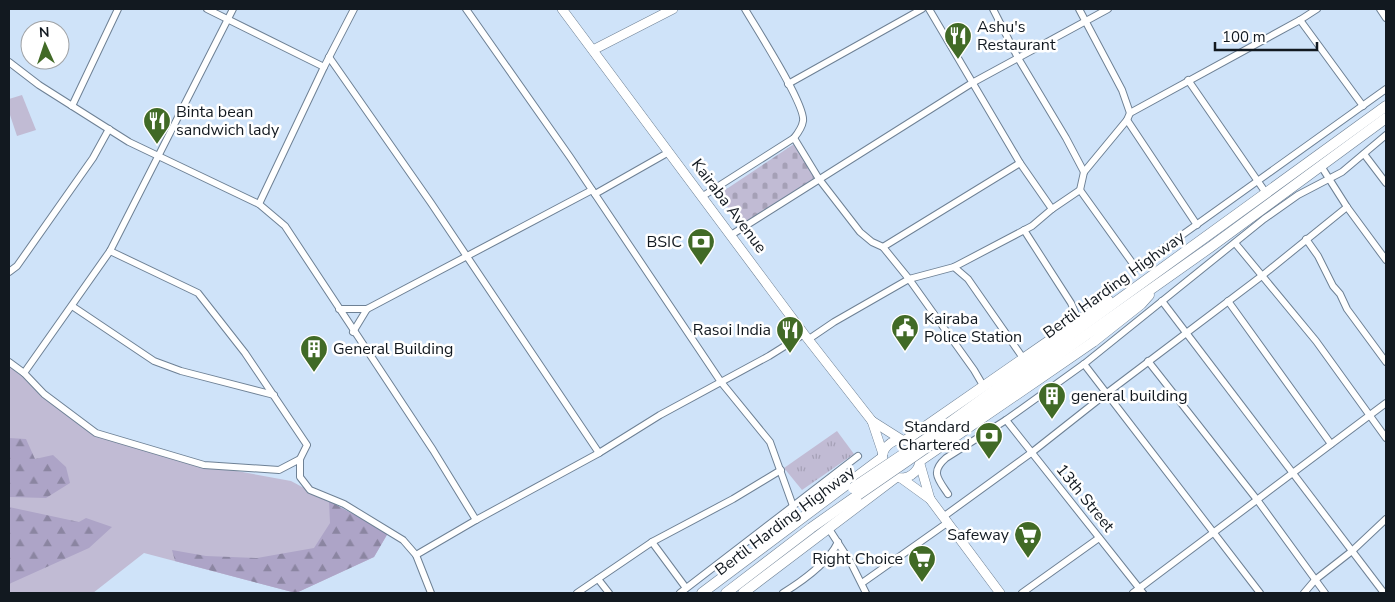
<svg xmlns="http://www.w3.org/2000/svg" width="1395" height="602" viewBox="0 0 1395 602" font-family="'Nunito Sans',sans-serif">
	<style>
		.grass { fill: #c1bbd4 }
		.forest { fill: url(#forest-firs) }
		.cemetery { fill: url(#cemetery-stones) }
		.park { fill: url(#park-tufts) }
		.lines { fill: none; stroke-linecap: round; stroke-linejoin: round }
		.minor-casing { stroke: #6e8195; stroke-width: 8 }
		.tertiary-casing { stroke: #6e8195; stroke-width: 10 }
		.secondary-casing { stroke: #6e8195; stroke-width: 10 }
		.primary-casing { stroke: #6e8195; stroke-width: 11 }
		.minor { stroke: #fff; stroke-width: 6 }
		.tertiary { stroke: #fff; stroke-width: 9 }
		.secondary { stroke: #fff; stroke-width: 9 }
		.primary { stroke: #fff; stroke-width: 10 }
		.primary-bridge-casing { stroke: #6e8195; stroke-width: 11; stroke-linecap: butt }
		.primary-bridge { stroke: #fff; stroke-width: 10 }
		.labels { text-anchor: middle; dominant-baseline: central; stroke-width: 5; stroke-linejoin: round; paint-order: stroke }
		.poi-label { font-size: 16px; fill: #121920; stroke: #fff; text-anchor: start }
		.street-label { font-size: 16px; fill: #121920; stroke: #fff }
	</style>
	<defs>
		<pattern id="forest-firs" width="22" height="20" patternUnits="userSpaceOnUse" patternTransform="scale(1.25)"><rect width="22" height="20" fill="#ada4c7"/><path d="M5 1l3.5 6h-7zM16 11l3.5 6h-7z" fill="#8b85a1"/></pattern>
		<pattern id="cemetery-stones" width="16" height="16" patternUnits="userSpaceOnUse" patternTransform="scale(1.25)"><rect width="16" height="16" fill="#c1bbd4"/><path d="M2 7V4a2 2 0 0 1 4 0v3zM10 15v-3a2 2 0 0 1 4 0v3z" fill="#a5a0b6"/></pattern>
		<pattern id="park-tufts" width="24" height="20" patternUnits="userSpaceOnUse" patternTransform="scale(1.25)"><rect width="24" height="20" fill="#c1bbd4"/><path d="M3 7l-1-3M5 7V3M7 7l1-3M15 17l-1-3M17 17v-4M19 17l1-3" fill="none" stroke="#a5a0b6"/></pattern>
	</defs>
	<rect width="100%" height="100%" fill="#cfe3f9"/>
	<!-- grass -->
	<g class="grass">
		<polygon points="22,95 36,130 17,136 9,112 9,99"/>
		<polygon points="9,366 96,433 204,465 291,481 388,533 374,557 296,593 144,553 93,593 9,593"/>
	</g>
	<!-- forest -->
	<g class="forest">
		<polygon points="9,438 26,439 35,459 53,455 66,467 70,483 46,498 9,497"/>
		<polygon points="329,501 388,533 374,557 296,593 175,561 172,550 206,556 257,558 314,548 330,523"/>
		<polygon points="9,507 79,522 86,518 112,527 89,548 9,584"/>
	</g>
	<!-- cemetery -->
	<polygon class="cemetery" points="794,144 816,177 741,227 719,194"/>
	<!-- park -->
	<polygon class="park" points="837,431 854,454 802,490 784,468"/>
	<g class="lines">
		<defs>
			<g id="minor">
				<polyline points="207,9 324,67"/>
				<polyline points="466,9 570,157 721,382 770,442 793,506"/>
				<polyline points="929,9 1020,163 1052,209"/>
				<polyline points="993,9 1018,58 1066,138 1084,172"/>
				<polyline points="1380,9 1386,18"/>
				<polyline points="1300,20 1363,106"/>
				<polyline points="329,57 431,203 599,453"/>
				<polyline points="9,62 39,85 129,142 259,204 285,226 433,450 476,520"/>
				<polyline points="1188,80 1266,193"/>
				<polyline points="788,84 922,9"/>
				<polyline points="72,106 118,9"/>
				<polyline points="1130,113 1300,20 1317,9"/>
				<polyline points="1127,120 1197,225"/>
				<polyline points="794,138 819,179 860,232 872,242 883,247 909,279 974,370 984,387"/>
				<polyline points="1364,154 1386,183"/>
				<polyline points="1321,166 1347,207 1386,260"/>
				<polyline points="1080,190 1136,268 1386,89"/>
				<polyline points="595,194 669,152"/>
				<path d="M703 196 794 138C798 133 802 128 803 121 806 105 756 28 745 9"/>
				<polyline points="259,204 324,67 354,9"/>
				<polyline points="1024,230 1071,303 1078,319"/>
				<polyline points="731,235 972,83 1108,9"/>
				<polyline points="1306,239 1318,256 1333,286 1340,294 1347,309 1386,362"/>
				<polyline points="1235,243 1316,341 1386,438"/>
				<polyline points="883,247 1020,163"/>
				<polyline points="110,251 198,293 245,353 307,445 300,459 300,477 310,490 344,504 403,540 416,555 431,593"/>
				<polyline points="954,267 968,279 1023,358"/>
				<polyline points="9,272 17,266 93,158 109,129"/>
				<polyline points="1162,301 1384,593"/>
				<polyline points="1228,301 1331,444"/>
				<polyline points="72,306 154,361 181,371 274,395"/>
				<polyline points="339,309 367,309 592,190"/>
				<polyline points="353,332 367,309"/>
				<polyline points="809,339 834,322 909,279 954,267 1032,226 1052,209 1080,190 1084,172 1127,120 1130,113 1122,90 1079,9"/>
				<polyline points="1148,361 1258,501 1325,593"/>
				<polyline points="9,362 24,373 44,394 96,433 204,465 279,470 300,459"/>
				<polyline points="1084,364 1260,593"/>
				<polyline points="24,373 110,251 233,9"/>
				<polyline points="1006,420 1143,593"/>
				<path d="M948 494C938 479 930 472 946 458L1006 420 1084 364 1264 219 1298 195 1342 172 1386 135"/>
				<polyline points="943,517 1031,453 1107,393 1263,275 1347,207"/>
				<polyline points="829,529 851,563 866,593"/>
				<polyline points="652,542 686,588"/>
				<polyline points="416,555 476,520 599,453 660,415 769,356 804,334"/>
				<polyline points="598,579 609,593"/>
				<polyline points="862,583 947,523"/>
				<polyline points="577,593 652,542 733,499 781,470"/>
				<polyline points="680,593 858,456"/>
				<path d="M783 593C801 582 829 562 838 542"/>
				<polyline points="1022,593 1099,538"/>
				<polyline points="1133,593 1386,403"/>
				<polyline points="1304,593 1315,580 1352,551 1386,519"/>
			</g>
			<g id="tertiary">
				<polyline points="562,9 804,334 872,421"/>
				<polyline points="593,50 673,9"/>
				<circle cx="901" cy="459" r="19"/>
				<polyline points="930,499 1000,593"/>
			</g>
			<g id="secondary">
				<polyline points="872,421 902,440"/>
				<polyline points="872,421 883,454"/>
				<polyline points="920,464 930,499"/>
				<polyline points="901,478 930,499"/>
			</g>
			<g id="primary">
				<polyline points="938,431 1386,106"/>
				<polyline points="942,437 1212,246 1386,118"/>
				<polyline points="906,440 1108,300"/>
				<polyline points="921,460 1093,342 1141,304 1149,295"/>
				<polyline points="702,593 882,458"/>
				<polyline points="726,593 811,528 858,495"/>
				<polyline points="743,593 896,477"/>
			</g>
		</defs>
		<!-- minor casing -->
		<use href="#minor" class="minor-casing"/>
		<!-- tertiary casing -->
		<use href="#tertiary" class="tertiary-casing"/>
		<!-- secondary casing -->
		<use href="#secondary" class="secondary-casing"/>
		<!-- primary casing -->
		<use href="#primary" class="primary-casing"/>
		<!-- minor -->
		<use href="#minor" class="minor"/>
		<!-- tertiary -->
		<use href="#tertiary" class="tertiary"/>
		<!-- secondary -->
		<use href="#secondary" class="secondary"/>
		<!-- primary -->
		<use href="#primary" class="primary"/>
		<defs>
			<g id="primary-bridge">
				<polyline points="853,488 938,431"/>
				<polyline points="858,495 942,437"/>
			</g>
		</defs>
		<!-- primary-bridge casing -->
		<use href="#primary-bridge" class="primary-bridge-casing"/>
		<!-- primary-bridge -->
		<use href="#primary-bridge" class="primary-bridge"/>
	</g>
	<!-- icons -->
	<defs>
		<symbol id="restaurant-pin" viewBox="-11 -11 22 30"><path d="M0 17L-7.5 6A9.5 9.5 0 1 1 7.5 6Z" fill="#416a26" stroke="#fff"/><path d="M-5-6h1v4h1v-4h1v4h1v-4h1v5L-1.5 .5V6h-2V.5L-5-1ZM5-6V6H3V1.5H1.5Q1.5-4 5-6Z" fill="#fff"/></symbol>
		<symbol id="bank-pin" viewBox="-11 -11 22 30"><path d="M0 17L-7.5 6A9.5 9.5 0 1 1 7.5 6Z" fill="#416a26" stroke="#fff"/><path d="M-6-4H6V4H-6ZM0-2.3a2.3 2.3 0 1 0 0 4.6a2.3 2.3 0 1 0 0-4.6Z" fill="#fff"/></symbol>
		<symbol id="civic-pin" viewBox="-11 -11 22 30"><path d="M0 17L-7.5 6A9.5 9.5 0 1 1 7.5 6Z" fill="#416a26" stroke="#fff"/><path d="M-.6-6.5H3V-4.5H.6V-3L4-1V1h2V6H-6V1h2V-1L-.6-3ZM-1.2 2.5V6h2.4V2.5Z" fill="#fff"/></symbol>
		<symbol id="building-pin" viewBox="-11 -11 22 30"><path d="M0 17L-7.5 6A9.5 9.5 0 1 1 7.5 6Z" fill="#416a26" stroke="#fff"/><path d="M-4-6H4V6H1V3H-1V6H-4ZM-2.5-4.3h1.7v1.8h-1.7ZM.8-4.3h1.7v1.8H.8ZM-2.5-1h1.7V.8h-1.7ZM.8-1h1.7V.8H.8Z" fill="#fff"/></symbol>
		<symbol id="supermarket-pin" viewBox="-11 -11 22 30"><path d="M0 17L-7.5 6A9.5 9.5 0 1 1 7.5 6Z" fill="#416a26" stroke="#fff"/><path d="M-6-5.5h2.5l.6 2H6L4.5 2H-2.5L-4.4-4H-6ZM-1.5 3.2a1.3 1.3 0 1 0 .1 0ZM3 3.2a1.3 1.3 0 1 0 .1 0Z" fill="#fff"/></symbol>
	</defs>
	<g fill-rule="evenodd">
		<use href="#restaurant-pin" x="942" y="20" width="32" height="43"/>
		<use href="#restaurant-pin" x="141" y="105" width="32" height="43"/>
		<use href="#bank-pin" x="685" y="226" width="32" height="43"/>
		<use href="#civic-pin" x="889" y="312" width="32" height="43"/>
		<use href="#restaurant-pin" x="774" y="314" width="32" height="43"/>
		<use href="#building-pin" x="298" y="333" width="32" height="43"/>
		<use href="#building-pin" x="1036" y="380" width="32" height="43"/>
		<use href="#bank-pin" x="973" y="420" width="32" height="43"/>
		<use href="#supermarket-pin" x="1012" y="519" width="32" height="43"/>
		<use href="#supermarket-pin" x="906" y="543" width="32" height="43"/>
	</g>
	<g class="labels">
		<!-- poi labels -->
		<g class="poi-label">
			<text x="977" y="27">Ashu's<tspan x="977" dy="18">Restaurant</tspan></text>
			<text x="176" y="112">Binta bean<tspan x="176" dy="18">sandwich lady</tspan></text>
			<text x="682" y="242" text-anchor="end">BSIC</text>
			<text x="924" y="319">Kairaba<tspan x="924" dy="18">Police Station</tspan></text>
			<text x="771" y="330" text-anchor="end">Rasoi India</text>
			<text x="333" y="349">General Building</text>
			<text x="1071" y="396">general building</text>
			<text x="970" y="427" text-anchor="end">Standard<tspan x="970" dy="18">Chartered</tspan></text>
			<text x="1009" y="535" text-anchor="end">Safeway</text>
			<text x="903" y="559" text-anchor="end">Right Choice</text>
		</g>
		<!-- street labels -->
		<g class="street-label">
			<text transform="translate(729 206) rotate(53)">Kairaba Avenue</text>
			<text transform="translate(1114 285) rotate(-36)">Bertil Harding Highway</text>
			<text transform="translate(1085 498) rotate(51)">13th Street</text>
			<text transform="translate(785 521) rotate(-37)">Bertil Harding Highway</text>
		</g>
	</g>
	<!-- border -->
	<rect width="1395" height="602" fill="none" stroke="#121920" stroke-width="20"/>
	<!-- north arrow -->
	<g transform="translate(45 45) rotate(357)"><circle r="24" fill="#ffffff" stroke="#a0a3a6"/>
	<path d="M0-4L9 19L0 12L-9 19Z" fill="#416a26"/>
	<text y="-8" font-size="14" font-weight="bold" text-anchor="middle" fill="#121920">N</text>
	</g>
	<!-- scale -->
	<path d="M1215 42v8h102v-8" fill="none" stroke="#121920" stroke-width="2.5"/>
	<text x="1222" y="42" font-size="15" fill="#121920" stroke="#ffffff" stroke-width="4" paint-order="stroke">100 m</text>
</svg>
